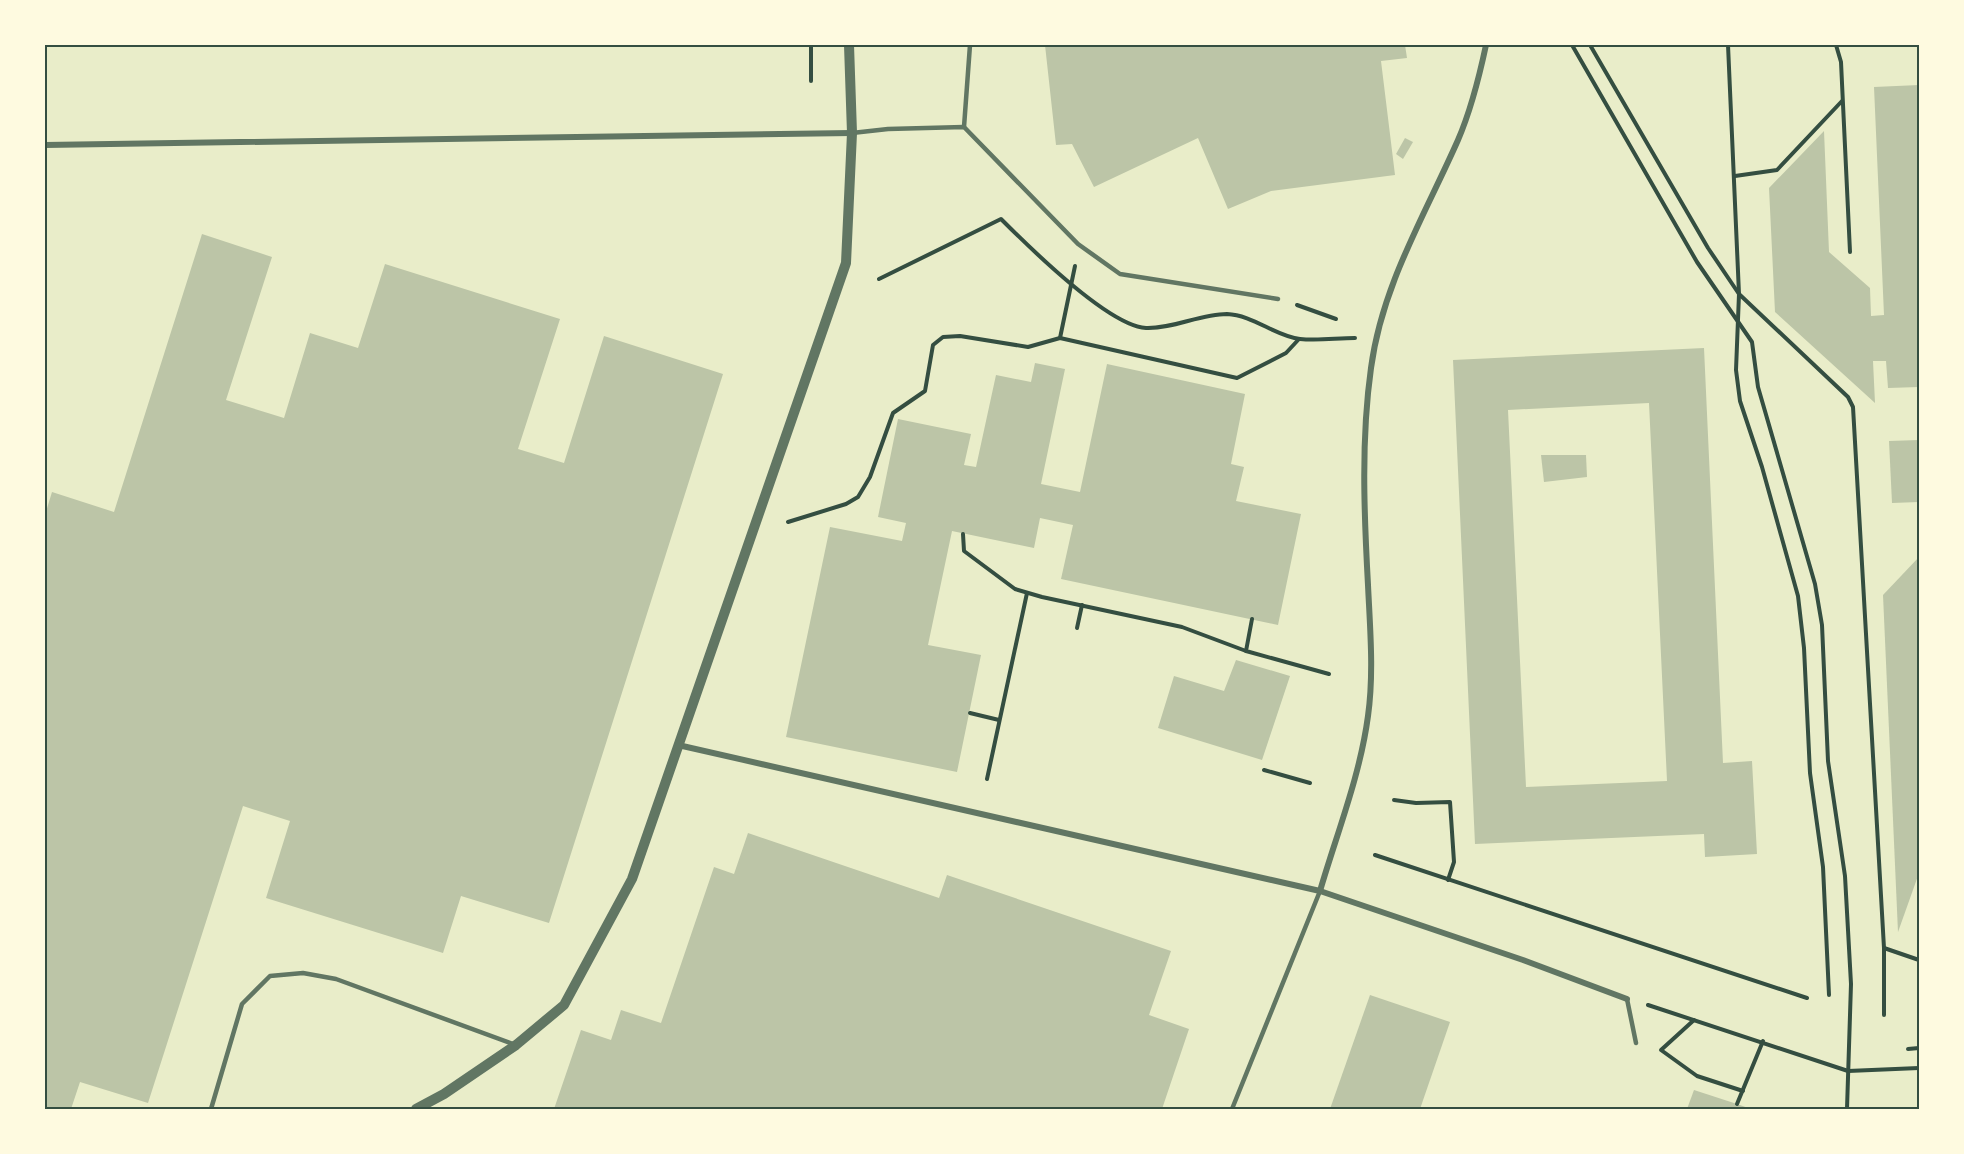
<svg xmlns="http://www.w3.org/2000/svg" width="1964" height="1154" viewBox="0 0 1964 1154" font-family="Cabin,sans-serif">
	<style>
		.building { fill: #bcc5a7; fill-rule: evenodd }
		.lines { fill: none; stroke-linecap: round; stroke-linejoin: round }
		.path { stroke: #344e41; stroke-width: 4 }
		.service { stroke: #617663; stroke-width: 4.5 }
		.minor { stroke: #617663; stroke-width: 6 }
		.tertiary { stroke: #617663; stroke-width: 10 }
		.neatline { fill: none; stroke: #344e41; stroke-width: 2 }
	</style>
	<rect width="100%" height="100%" fill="#e9edc9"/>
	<!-- building -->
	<g class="building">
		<polygon points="1045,45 1405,45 1407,58 1381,61 1395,175 1271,191 1228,209 1198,138 1094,187 1072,144 1056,145"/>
		<polygon points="1919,85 1919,387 1888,388 1886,361 1873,361 1875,403 1775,312 1769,188 1824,131 1829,252 1870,288 1871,316 1884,315 1874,87"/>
		<polygon points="1405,138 1413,142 1403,159 1396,154"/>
		<polygon points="202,234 272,257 226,400 284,418 310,333 358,348 385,264 560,319 518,449 564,463 604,336 723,374 549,923 461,896 443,953 266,898 290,821 243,806 148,1103 80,1082 71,1109 45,1109 45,515 52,492 114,512"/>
		<path d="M1704 348 1723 763 1752 761 1757 854 1705 857 1704 834 1475 844 1453 360ZM1649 403 1667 781 1526 787 1508 410Z"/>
		<polygon points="1035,363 1065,369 1041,484 1080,492 1107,364 1245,394 1231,464 1244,467 1236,501 1301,514 1278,625 1061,579 1073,525 1040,518 1034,548 952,531 928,645 981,655 957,772 786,737 830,527 902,541 906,523 878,517 898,419 971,434 964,465 976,467 996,375 1031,382"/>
		<polygon points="1919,440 1919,502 1892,503 1889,441"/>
		<polygon points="1541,455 1586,455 1587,477 1544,482"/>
		<polygon points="1919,557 1919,873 1898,932 1883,595"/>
		<polygon points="1236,660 1290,676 1262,760 1158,728 1174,676 1224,691"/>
		<polygon points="748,833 939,898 947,875 1171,951 1149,1015 1189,1029 1162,1109 554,1109 581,1030 611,1040 621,1010 661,1023 714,867 734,874"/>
		<polygon points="1370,995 1450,1022 1420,1109 1330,1109"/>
		<polygon points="1694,1090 1737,1104 1751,1109 1687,1109"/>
	</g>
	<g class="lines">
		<!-- path -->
		<g class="path">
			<polyline points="811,45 811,81"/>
			<polyline points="1572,45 1697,262 1752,342 1758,387 1815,584 1822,625 1828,761 1845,876 1851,984 1847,1109"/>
			<polyline points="1590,45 1708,248 1739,294 1848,397 1853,407 1884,948 1884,1015"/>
			<polyline points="1728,45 1739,294 1736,370 1740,401 1762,467 1798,596 1804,648 1810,773 1823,867 1829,995"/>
			<polyline points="1836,45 1841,62 1850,252"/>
			<polyline points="1735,176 1777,170 1842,101"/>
			<path d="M879 279 1001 219C1028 246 1109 326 1146 328 1173 329 1200 314 1227 314 1253 315 1275 336 1300 339 1318 341 1337 338 1355 338"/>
			<polyline points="1297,305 1336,319"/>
			<polyline points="1060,338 1075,266"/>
			<polyline points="788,522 846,504 858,497 870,477 893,413 925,391 933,345 943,337 960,336 1028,347 1060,338 1237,378 1286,353 1299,339"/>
			<polyline points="963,534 964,551 1015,589 1042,597 1182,627 1246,651"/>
			<polyline points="1252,619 1246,651 1329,674"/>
			<polyline points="1077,628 1082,605"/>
			<polyline points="970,713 999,720"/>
			<polyline points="1264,770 1310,783"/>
			<polyline points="987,779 1027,593"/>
			<polyline points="1394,800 1416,803 1450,802 1454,862 1448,880"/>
			<polyline points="1375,855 1807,998"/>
			<polyline points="1884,948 1919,960"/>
			<polyline points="1648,1005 1848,1071 1919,1068"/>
			<polyline points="1694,1020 1661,1050 1697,1076 1743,1091"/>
			<polyline points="1908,1049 1919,1048"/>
			<polyline points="1737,1104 1763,1041"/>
		</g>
		<!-- service -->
		<g class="service">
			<polyline points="964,127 970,45"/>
			<polyline points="852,133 888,129 964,127 1078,244 1120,274 1278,299"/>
			<polyline points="1627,999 1636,1043"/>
			<polyline points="211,1109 242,1004 270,976 303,973 336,979 513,1044"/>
			<polyline points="1232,1109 1320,891"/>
		</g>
		<!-- minor -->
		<g class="minor">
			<polyline points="45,145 852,133"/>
			<polyline points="678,745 1320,891 1523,960 1627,999"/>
			<path d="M1320 891C1337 833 1360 776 1368 716 1374 673 1370 628 1368 585 1364 513 1361 439 1371 368 1382 285 1425 215 1458 140 1471 110 1479 78 1486 45"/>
		</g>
		<!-- tertiary -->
		<polyline class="tertiary" points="416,1109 444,1094 516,1045 564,1005 632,879 846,263 852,133 849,45"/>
	</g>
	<!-- border -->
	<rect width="1964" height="1154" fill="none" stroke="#fefae0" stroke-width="93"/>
	<rect x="46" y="46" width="1872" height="1062" class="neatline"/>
</svg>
